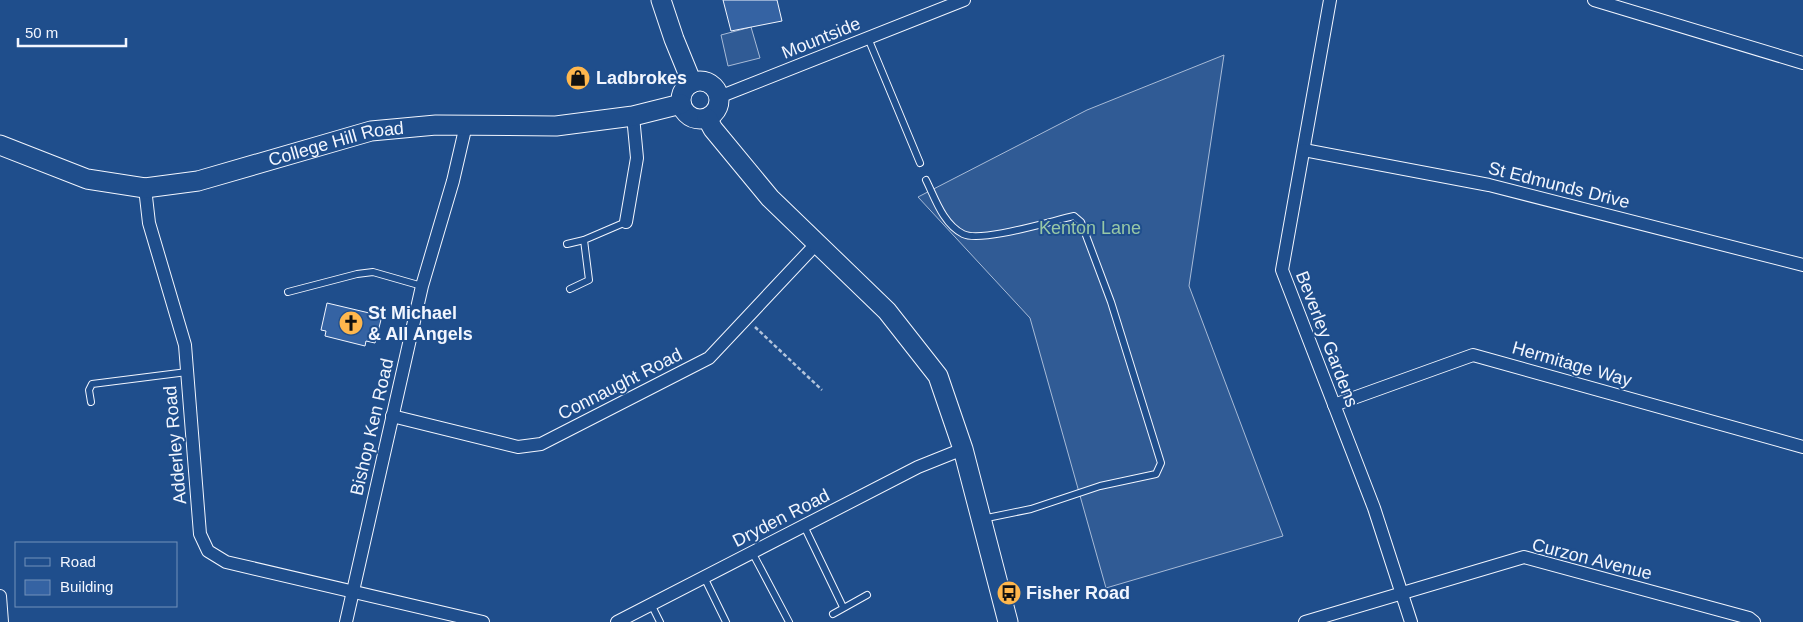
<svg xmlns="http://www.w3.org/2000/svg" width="1803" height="622" viewBox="0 0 1803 622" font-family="Arial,sans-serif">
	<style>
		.built { fill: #305b95; stroke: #a8bbd7 }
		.building { fill: #3563a3; stroke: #f2f6ff }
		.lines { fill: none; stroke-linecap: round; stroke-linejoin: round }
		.lane-casing { stroke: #f2f6ff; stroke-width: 8 }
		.street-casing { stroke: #f2f6ff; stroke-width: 14 }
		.secondary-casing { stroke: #f2f6ff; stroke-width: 21 }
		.path { stroke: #b3c4dc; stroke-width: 2.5; stroke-dasharray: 4 2.5; stroke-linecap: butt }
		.lane { stroke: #1f4e8c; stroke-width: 6 }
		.street { stroke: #1f4e8c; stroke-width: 12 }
		.secondary { stroke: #1f4e8c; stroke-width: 19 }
		.labels { text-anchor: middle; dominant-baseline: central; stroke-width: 4; stroke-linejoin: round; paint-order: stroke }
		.street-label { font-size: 18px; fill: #f2f6ff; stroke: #1f4e8c }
		.poi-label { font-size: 18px; font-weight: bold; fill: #f2f6ff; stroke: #1f4e8c; text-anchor: start }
		.park-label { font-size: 18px; fill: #97c8a6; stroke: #1f4e8c }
	</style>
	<rect width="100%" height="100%" fill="#1f4e8c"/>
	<!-- built -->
	<g class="built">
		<polygon points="751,27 760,58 728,66 721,35"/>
		<polygon points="1224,55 1189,286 1283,536 1106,588 1030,318 918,197 1087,110"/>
	</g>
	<!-- building -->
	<g class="building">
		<polygon points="723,0 777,0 782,21 731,31"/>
		<polygon points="327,303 382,316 375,343 366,341 365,346 325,336 326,331 321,330"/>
	</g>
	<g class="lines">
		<defs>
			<g id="lane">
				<polyline points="868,38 920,163"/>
				<path d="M926 180C935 198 943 224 963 234 981 243 1051 221 1074 216L1081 222 1111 302 1161 463 1156 474 1100 486 1031 509 982 519"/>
				<polyline points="567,244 584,240"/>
				<polyline points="570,289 589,280 584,240 626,222"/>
				<polyline points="288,292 357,274 373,272 422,286"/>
				<polyline points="91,402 89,390 92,384 187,372"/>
				<polyline points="804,526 843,607"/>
				<polyline points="752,552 789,622"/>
				<polyline points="704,577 726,622"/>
				<polyline points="651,604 660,622"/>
				<polyline points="833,614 867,595"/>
			</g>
			<g id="street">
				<polyline points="1330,0 1282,270 1374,508 1411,622"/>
				<polyline points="1594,0 1803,63"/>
				<polyline points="719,97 964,0"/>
				<polyline points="1304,150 1489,185 1803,265"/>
				<polyline points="145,188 149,223 185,345 200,534 208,551 226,562 483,622"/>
				<polyline points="626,222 637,158 633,116"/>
				<polyline points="1334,405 1473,355 1803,447"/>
				<polyline points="392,416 518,447 541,444 709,358 818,242"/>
				<polyline points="0,596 2,622"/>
				<polyline points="346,622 422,286 453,181 466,125"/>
				<polyline points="617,622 918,467 963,449"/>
				<polyline points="1305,622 1524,557 1749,618 1754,622"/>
			</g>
			<g id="secondary">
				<polyline points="661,0 674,39 692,83"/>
				<circle cx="700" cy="100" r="19"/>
				<polyline points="707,118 713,129 770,198 887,311 938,376 963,449 1008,622"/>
				<path id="s1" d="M0 145 87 179 145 188 198 181 371 131 436 125 556 126 633 116 681 104"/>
			</g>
		</defs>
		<!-- lane casing -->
		<use href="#lane" class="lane-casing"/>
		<!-- street casing -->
		<use href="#street" class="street-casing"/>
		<!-- secondary casing -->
		<use href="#secondary" class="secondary-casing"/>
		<!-- path -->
		<polyline class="path" points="755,327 822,390"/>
		<!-- lane -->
		<use href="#lane" class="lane"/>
		<!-- street -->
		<use href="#street" class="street"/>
		<!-- secondary -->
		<use href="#secondary" class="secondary"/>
	</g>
	<!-- icons -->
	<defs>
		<symbol id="shop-disc" viewBox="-11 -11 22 22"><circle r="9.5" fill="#ffb74d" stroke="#1f4e8c"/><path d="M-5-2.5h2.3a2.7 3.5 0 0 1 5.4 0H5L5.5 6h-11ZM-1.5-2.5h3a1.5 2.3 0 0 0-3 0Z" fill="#111"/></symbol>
		<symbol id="church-disc" viewBox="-11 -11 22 22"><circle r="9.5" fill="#ffb74d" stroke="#1f4e8c"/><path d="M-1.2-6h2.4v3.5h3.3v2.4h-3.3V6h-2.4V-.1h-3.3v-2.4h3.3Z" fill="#111"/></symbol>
		<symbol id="bus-disc" viewBox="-11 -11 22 22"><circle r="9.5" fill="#ffb74d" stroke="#1f4e8c"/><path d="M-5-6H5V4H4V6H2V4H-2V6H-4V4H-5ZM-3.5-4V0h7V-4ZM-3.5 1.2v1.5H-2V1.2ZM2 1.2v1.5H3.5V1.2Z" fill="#111"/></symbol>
	</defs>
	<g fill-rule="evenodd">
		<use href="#shop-disc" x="564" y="64" width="28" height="28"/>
		<use href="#church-disc" x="337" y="309" width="28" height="28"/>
		<use href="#bus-disc" x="995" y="579" width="28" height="28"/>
	</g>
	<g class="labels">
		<!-- street labels -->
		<g class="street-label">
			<text transform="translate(821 38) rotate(-22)">Mountside</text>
			<text stroke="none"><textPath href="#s1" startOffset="349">College Hill Road</textPath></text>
			<text transform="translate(1559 185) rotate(14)">St Edmunds Drive</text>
			<text transform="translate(1327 339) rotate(69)">Beverley Gardens</text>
			<text transform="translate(1572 364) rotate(16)">Hermitage Way</text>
			<text transform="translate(620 384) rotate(-27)">Connaught Road</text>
			<text transform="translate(372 427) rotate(-77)">Bishop Ken Road</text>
			<text transform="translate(175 445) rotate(-95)">Adderley Road</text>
			<text transform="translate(781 518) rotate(-27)">Dryden Road</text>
			<text transform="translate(1592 559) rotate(14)">Curzon Avenue</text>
		</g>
		<!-- poi labels -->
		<g class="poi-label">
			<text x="596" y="78">Ladbrokes</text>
			<text x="368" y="313">St Michael<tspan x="368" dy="21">&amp; All Angels</tspan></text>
			<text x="1026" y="593">Fisher Road</text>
		</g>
		<!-- park labels -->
		<g class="park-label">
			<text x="1090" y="228">Kenton Lane</text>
		</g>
	</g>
	<!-- legend -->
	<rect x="15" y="542" width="162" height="65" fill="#1f4e8c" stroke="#7391ba"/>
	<rect x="25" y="558" width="25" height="8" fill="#1f4e8c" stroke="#7391ba"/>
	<text x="60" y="567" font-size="15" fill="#f2f6ff">Road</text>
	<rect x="25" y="580" width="25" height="15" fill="#3563a3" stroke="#7391ba"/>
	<text x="60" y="592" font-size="15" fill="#f2f6ff">Building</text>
	<!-- scale -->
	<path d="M18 38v8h108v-8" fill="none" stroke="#f2f6ff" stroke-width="2.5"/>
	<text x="25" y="38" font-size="15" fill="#f2f6ff" stroke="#1f4e8c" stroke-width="4" paint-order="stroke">50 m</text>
</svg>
